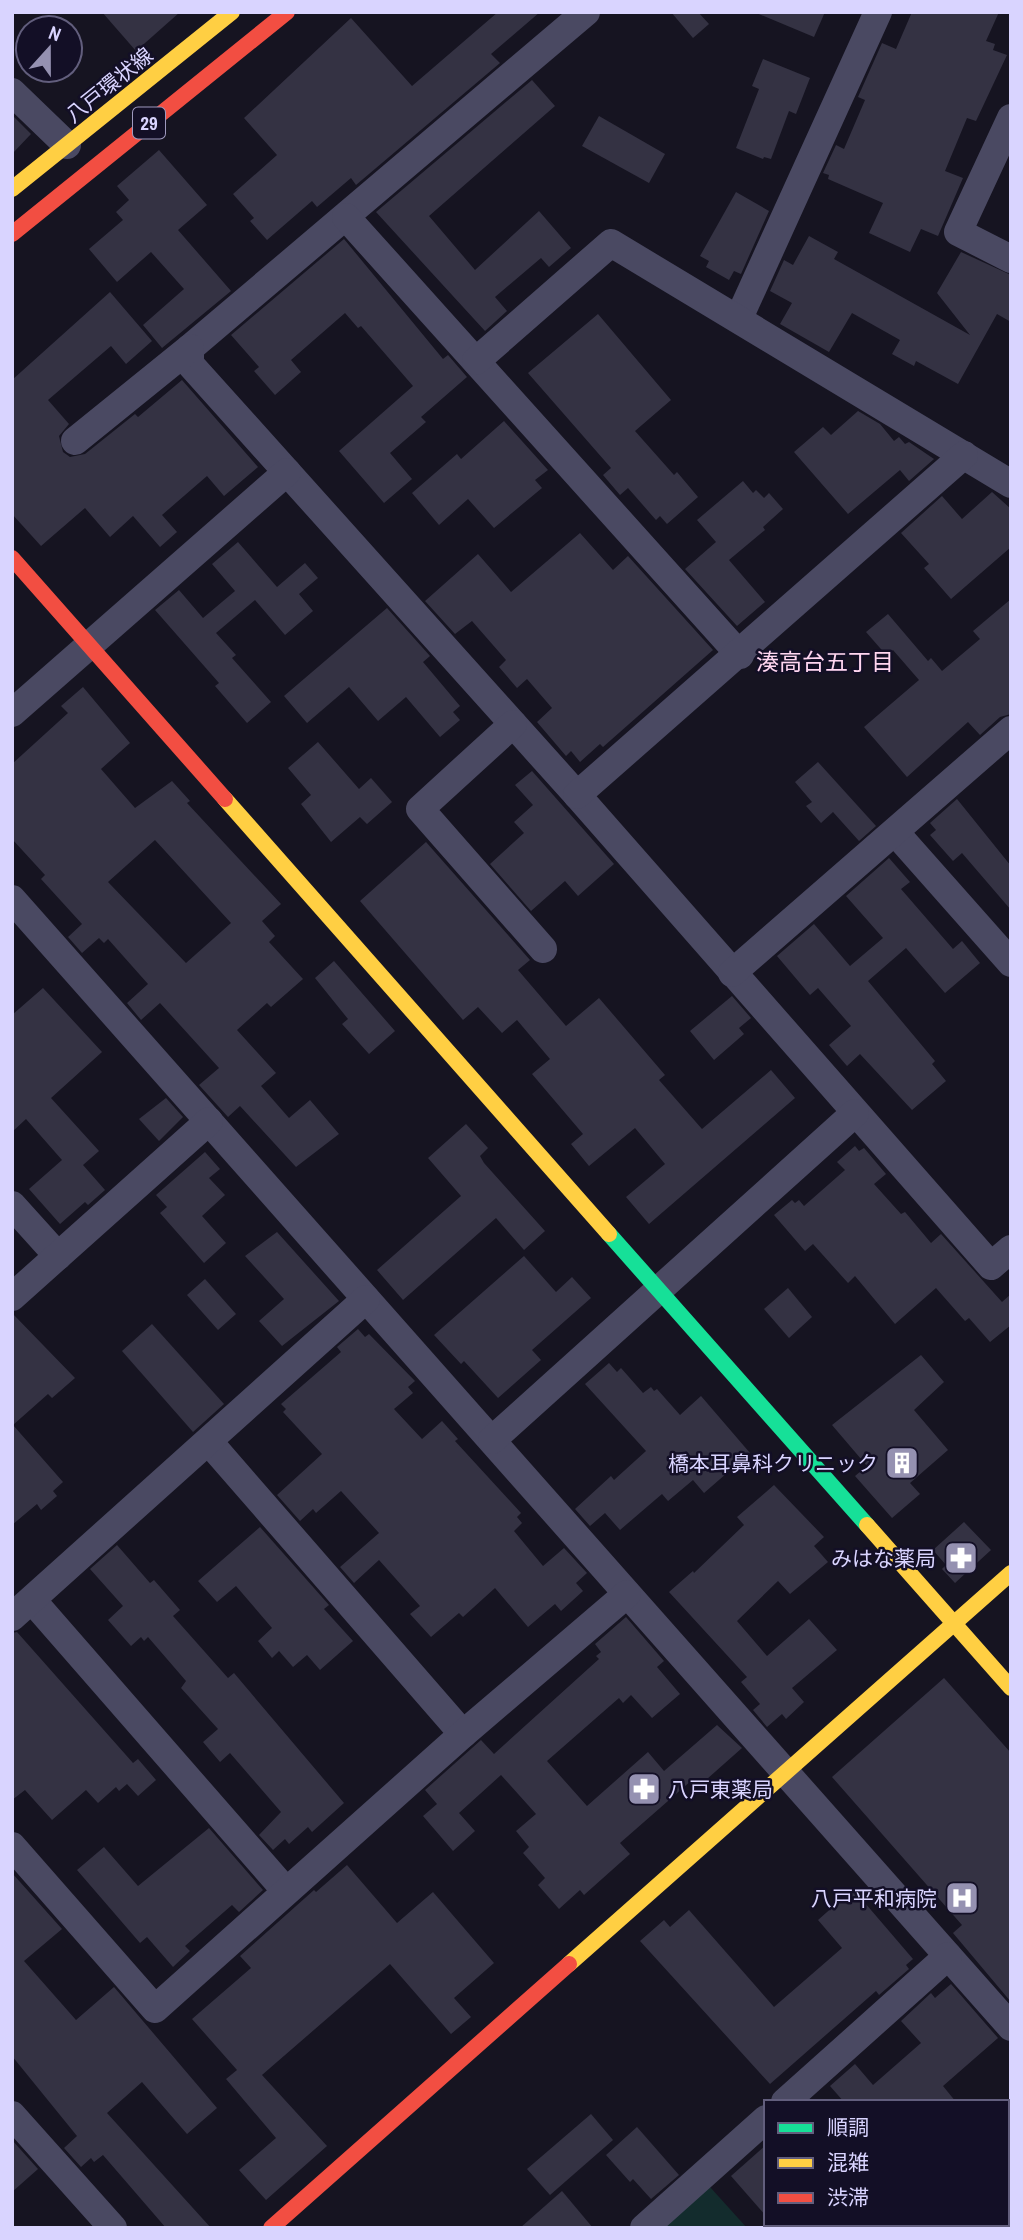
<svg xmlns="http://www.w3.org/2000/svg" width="1023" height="2240" viewBox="0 0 1023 2240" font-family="'Archivo Narrow','Noto Sans JP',sans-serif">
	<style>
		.green { fill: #132c2d }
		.building { fill: #343243; fill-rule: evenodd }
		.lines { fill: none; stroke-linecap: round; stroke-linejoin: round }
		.street { stroke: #4a4962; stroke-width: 28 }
		.fast { stroke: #16e098; stroke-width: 16 }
		.slow { stroke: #ffcf43; stroke-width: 16 }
		.jam { stroke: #f24e42; stroke-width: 16 }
		.labels { text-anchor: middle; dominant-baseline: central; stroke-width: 5; stroke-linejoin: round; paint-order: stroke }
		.shield { fill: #130f26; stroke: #9e99be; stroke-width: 2 }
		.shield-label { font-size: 19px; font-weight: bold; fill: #d9d4ff }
		.street-label { font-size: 21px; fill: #d9d4ff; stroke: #130f26 }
		.poi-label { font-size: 21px; fill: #d9d4ff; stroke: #130f26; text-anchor: end }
		.neighbourhood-label { font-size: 23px; fill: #ffd6f0; stroke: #130f26 }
	</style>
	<rect width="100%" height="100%" fill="#161421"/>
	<!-- green -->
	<polygon class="green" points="701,2177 747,2228 644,2228"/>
	<!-- building -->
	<g class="building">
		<polygon points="102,12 180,12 136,51"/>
		<polygon points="498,12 540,12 491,54 500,63 356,185 351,178 317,207 312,201 267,240 250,221 254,218 233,194 277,155 244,118 351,18 412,86"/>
		<polygon points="671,12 698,12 709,24 693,38"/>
		<polygon points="754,12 825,12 814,37"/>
		<polygon points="912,12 999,12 986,41 995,44 993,50 1007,55 976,121 967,118 945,171 963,178 938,236 921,229 910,252 869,233 883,203 828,179 829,175 823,173 836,145 844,149 865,100 858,97 882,43 896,49"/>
		<polygon points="763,59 810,78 796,114 789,111 771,159 764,157 763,159 736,148 759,89 752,86"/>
		<polygon points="532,80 555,106 429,216 475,270 539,211 571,248 549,267 541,258 495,297 507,311 485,331 376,212"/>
		<polygon points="12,115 31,134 12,154"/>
		<polygon points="599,116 665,154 649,183 582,146"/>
		<polygon points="159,150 207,205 178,230 231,291 162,348 143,325 184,289 151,252 117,282 89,249 123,220 116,212 129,200 117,186"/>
		<polygon points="736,192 769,211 741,274 734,271 729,280 706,267 709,261 700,256"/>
		<polygon points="809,236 838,252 834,259 970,335 937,293 961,252 1011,275 1011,322 997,314 958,384 916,361 914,366 892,354 900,340 852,313 829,352 780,324 792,303 770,291 784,260 793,265"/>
		<polygon points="344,239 443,359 448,355 467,377 421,417 426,422 390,453 412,479 384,503 339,451 413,386 361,326 358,328 345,313 291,360 301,372 275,395 254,371 259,367 231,335"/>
		<polygon points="110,292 152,341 126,364 111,346 48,400 69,424 59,436 63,452 70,457 85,454 135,414 138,417 182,380 258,467 224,496 207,476 162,515 177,532 160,547 133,516 110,537 85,508 41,546 12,514 12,380"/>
		<polygon points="598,314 671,400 635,431 674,475 677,472 698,497 667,524 660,516 656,520 628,488 620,495 603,475 611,468 528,373"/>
		<polygon points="858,411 880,424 894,441 899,437 905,444 909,442 934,459 909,481 900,470 848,514 794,452 823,427 831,435"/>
		<polygon points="504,421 548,470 535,480 542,488 494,528 468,499 439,525 412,493 457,454 461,459"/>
		<polygon points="743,481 753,493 756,490 764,498 769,493 783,509 763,527 765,530 729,560 765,602 737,626 685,569 716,542 697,520"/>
		<polygon points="992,492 1011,509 1011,547 951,599 924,568 929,564 901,533 942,496 962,519"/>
		<polygon points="580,533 613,570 628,556 713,650 603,747 600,744 580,762 571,751 566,756 537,722 552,708 527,679 517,688 499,667 506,660 472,621 455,634 425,601 478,554 511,592"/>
		<polygon points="238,542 277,587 305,563 318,578 299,594 313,611 285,635 255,600 216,633 236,655 232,658 271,702 247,723 215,686 219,683 155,610 179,590 203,618 235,591 212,564"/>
		<polygon points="1011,599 1011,714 1000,717 980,735 968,722 907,777 864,727 919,680 893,650 887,656 866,632 888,614 928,661 931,658 942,671 980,639 973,631"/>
		<polygon points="387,608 430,656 423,662 460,706 453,712 460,720 440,737 406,697 378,721 349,687 307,723 284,696"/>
		<path d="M83 687 130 743 101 769 135 808 172 781 190 801 187 803 281 904 262 921 275 936 269 942 303 979 271 1007 267 1003 237 1030 276 1073 261 1086 289 1118 310 1100 339 1134 296 1167 240 1106 228 1117 199 1085 219 1068 160 1003 141 1020 127 1003 148 984 108 939 104 943 99 938 82 953 68 937 82 924 41 879 45 875 12 839V764L68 713 61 706ZM155 840 231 923 186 963 108 882Z"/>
		<polygon points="318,742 359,789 371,778 392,802 367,824 360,817 331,842 301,804 311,795 288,768"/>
		<polygon points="818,762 876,826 859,841 833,812 821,823 806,806 812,802 795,782"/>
		<polygon points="532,771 614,864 578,896 565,881 531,911 490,864 524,833 514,822 533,805 515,785"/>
		<polygon points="957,799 1011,866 1011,910 962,853 953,861 930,835 936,830 930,823"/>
		<polygon points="426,842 530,960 518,970 566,1026 599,998 665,1075 659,1080 702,1129 771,1070 795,1098 649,1224 626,1197 665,1164 635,1128 589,1166 571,1144 583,1134 532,1074 550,1059 517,1020 502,1033 478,1007 463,1020 360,901"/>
		<polygon points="889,858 910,882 901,889 953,949 962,941 980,963 945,993 906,948 868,981 935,1061 932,1064 946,1081 912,1110 860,1054 847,1066 829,1045 851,1026 818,988 810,995 777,956 814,924 850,966 883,938 846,896"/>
		<polygon points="334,961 395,1031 369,1054 342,1024 348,1019 315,978"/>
		<polygon points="43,988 102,1052 51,1098 99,1151 83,1165 105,1190 88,1205 85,1202 60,1224 29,1189 62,1160 26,1119 12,1132 12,1015"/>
		<polygon points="732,996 751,1018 739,1028 744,1034 714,1060 690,1031"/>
		<polygon points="166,1098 183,1117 159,1141 139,1119"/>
		<polygon points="466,1124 488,1148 480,1156 484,1163 545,1231 524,1250 496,1218 403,1300 377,1270 461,1196 428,1158"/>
		<polygon points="855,1146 859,1151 864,1148 886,1174 874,1184 901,1214 905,1212 931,1243 941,1234 1002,1302 1011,1294 1011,1325 990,1342 969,1318 965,1321 936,1288 895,1324 855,1276 848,1283 813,1244 805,1251 774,1215 792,1200 795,1203 799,1200 804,1206 845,1170 837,1162"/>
		<polygon points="205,1152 220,1169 209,1178 225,1195 202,1216 226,1243 204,1263 160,1213 167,1207 156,1195"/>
		<polygon points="277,1232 339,1301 282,1346 259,1321 284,1299 245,1256"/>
		<polygon points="524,1256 556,1292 572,1277 591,1298 532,1350 541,1360 498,1398 464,1361 461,1364 434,1335"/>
		<polygon points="205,1279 236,1314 218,1330 187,1295"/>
		<polygon points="788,1288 812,1317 789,1338 764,1309"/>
		<polygon points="12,1313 75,1378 52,1398 48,1394 13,1425 63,1482 53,1491 57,1496 41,1510 37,1504 12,1525"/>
		<polygon points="152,1324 224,1404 193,1432 122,1351"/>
		<polygon points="358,1329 365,1337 369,1334 415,1381 408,1387 413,1393 394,1409 422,1439 442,1421 458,1439 455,1441 521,1513 517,1517 522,1523 514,1531 543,1566 564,1548 587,1573 576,1583 583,1591 561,1611 555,1604 528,1627 495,1588 463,1617 459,1613 431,1637 410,1614 420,1606 379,1560 354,1583 340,1567 379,1533 341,1491 316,1513 313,1509 300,1521 277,1495 322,1454 283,1412 286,1409 281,1404 341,1352 337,1347"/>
		<polygon points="921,1355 944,1382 914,1410 948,1450 910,1483 920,1494 892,1518 855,1476 867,1466 832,1425"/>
		<polygon points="609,1363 617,1372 621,1368 643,1393 651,1387 654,1391 657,1389 680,1415 701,1396 750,1453 704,1493 693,1480 668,1501 662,1494 620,1530 605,1513 590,1526 575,1509 611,1476 614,1480 646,1451 585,1384"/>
		<polygon points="774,1485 824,1537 814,1546 828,1562 790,1594 778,1581 737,1621 767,1656 809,1619 837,1650 792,1688 804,1702 786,1719 782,1714 767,1727 753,1710 760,1704 741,1682 747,1677 669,1592 693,1571 694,1573 744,1525 737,1517"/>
		<polygon points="964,1522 991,1550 955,1583 942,1569 946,1565 933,1550"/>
		<polygon points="260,1527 329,1605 324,1609 353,1641 320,1670 307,1655 293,1667 279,1651 272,1658 258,1641 272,1628 236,1586 217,1602 198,1581"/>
		<polygon points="117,1545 150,1583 154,1580 180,1610 173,1616 228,1678 234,1673 344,1803 312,1832 308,1827 289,1844 285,1839 273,1850 259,1835 281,1812 230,1753 220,1762 203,1742 218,1729 181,1688 186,1681 148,1637 144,1641 141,1637 131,1646 108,1620 123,1606 90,1569"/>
		<polygon points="626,1617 664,1661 657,1667 680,1694 652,1718 631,1695 623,1703 619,1698 547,1761 587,1806 648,1752 664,1771 717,1725 742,1748 698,1787 692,1780 620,1843 630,1854 584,1895 580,1890 559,1909 538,1885 545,1878 523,1853 529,1847 516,1831 536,1814 501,1775 459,1813 475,1831 453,1851 423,1816 437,1804 425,1790 481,1740 494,1754 599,1659 596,1656 601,1652 595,1644"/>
		<polygon points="17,1632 133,1763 138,1759 156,1780 138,1796 127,1784 119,1791 116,1787 98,1803 86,1790 52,1820 25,1790 12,1800 12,1633"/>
		<polygon points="944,1678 1011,1753 1011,2002 953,1933 962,1925 832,1777"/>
		<polygon points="209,1828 263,1890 239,1912 232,1905 185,1946 190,1951 173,1967 147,1937 140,1943 77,1870 104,1847 138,1886"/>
		<polygon points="347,1865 397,1923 433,1892 494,1963 454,1998 471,2017 451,2034 390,1964 262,2075 327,2146 266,2200 239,2170 276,2138 226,2079 237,2070 192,2019 251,1968 240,1956 314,1890 316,1892"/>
		<polygon points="12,1873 62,1929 24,1961 76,2020 114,1987 217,2108 187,2134 142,2082 107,2113 211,2228 166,2228 103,2155 94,2162 91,2158 81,2167 64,2148 77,2136 12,2056"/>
		<polygon points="853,1889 913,1959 906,1965 909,1969 879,1995 876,1991 770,2084 640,1941 664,1920 670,1927 689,1910 774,2007 842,1948 818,1920"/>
		<polygon points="951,1984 998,2038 943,2086 956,2102 844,2102 830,2086 855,2064 873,2085 921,2043 901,2021 931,1993 935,1998"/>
		<polygon points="591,2114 613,2140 550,2195 527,2169"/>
		<polygon points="637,2127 679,2175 651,2199 633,2179 630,2182 606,2155"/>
		<polygon points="12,2140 38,2169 12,2192"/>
		<polygon points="766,2145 766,2216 731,2176"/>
		<polygon points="562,2191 593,2228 520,2228"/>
	</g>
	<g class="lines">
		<!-- street -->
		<g class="street">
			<polyline points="586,12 190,348 190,364 577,795 991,1266 1011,1249"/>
			<polyline points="12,92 67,145"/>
			<polyline points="1011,118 958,232 1011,259"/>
			<polyline points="346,217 740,655"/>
			<polyline points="739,318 878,12"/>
			<polyline points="476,361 611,243 1011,484"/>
			<polyline points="75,441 190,348"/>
			<polyline points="12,713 287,472"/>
			<polyline points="513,724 420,809 543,949"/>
			<polyline points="577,795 964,455"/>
			<polyline points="895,832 1011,963"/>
			<polyline points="12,899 1011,2027"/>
			<polyline points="732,973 1011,730"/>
			<polyline points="12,1205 58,1256"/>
			<polyline points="12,1297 209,1121"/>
			<polyline points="492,1440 855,1113"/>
			<polyline points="209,1442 463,1734"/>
			<polyline points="32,1600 286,1891"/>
			<polyline points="12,1617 366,1299"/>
			<polyline points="12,1846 155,2009 463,1734 627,1594"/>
			<polyline points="785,2102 948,1956"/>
			<polyline points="12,2115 113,2228"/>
			<polyline points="902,2224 905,2228"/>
			<polyline points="644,2228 766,2119"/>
		</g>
		<!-- fast -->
		<polyline class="fast" points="609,1234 867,1525"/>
		<!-- slow -->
		<g class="slow">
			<polyline points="12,189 232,12"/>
			<polyline points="225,799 609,1234"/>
			<polyline points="867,1525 1011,1688"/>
			<polyline points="569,1964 1011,1573"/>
		</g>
		<!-- jam -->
		<g class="jam">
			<polyline points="12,234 287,12"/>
			<polyline points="12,558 225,799"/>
			<polyline points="271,2228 569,1964"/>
		</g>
	</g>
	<!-- icons -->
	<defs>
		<symbol id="building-square" viewBox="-11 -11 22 22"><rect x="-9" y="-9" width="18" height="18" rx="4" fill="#9591b1" stroke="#130f26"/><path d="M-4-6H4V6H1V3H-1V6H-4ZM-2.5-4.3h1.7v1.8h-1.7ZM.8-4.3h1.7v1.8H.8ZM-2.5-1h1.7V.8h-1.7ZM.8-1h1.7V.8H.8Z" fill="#fff"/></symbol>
		<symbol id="pharmacy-square" viewBox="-11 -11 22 22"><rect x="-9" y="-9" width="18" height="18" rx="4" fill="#9591b1" stroke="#130f26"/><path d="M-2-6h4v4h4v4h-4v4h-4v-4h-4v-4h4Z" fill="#fff"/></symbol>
		<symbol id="hospital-square" viewBox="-11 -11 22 22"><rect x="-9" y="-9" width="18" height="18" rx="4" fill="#9591b1" stroke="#130f26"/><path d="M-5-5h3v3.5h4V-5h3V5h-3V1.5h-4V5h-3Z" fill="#fff"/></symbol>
	</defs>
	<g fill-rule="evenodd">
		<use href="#building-square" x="883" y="1444" width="38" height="38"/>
		<use href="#pharmacy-square" x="942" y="1539" width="38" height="38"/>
		<use href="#pharmacy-square" x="625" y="1770" width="38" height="38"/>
		<use href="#hospital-square" x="943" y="1879" width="38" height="38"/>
	</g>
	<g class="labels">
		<!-- shield labels -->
		<rect class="shield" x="133" y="107.5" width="32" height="31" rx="5"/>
		<g class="shield-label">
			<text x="149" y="123">29</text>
		</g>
		<!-- street labels -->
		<g class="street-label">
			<text transform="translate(109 85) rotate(-39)">八戸環状線</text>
		</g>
		<!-- poi labels -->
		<g class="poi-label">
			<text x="878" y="1463">橋本耳鼻科クリニック</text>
			<text x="936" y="1558">みはな薬局</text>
			<text x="668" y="1789" text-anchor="start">八戸東薬局</text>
			<text x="937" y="1898">八戸平和病院</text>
		</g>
		<!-- neighbourhood labels -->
		<g class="neighbourhood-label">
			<text x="825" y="661">湊高台五丁目</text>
		</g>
	</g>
	<!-- border -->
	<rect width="1023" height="2240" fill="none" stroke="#d9d4ff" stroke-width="28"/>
	<!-- legend -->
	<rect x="764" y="2100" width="245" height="126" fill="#130f26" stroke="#625e7d" stroke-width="2"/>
	<rect x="778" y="2123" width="35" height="10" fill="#16e098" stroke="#625e7d" stroke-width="2"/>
	<text x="827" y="2135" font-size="21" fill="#d9d4ff">順調</text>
	<rect x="778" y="2158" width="35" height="10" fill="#ffcf43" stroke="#625e7d" stroke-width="2"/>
	<text x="827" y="2170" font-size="21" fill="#d9d4ff">混雑</text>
	<rect x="778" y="2193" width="35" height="10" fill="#f24e42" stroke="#625e7d" stroke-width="2"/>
	<text x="827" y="2205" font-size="21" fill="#d9d4ff">渋滞</text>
	<!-- north arrow -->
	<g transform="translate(49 49) rotate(21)"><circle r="33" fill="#130f26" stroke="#625e7d" stroke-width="2"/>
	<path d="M0-5L12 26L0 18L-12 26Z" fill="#9591b1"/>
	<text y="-10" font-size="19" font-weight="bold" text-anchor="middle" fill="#d9d4ff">N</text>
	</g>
</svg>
